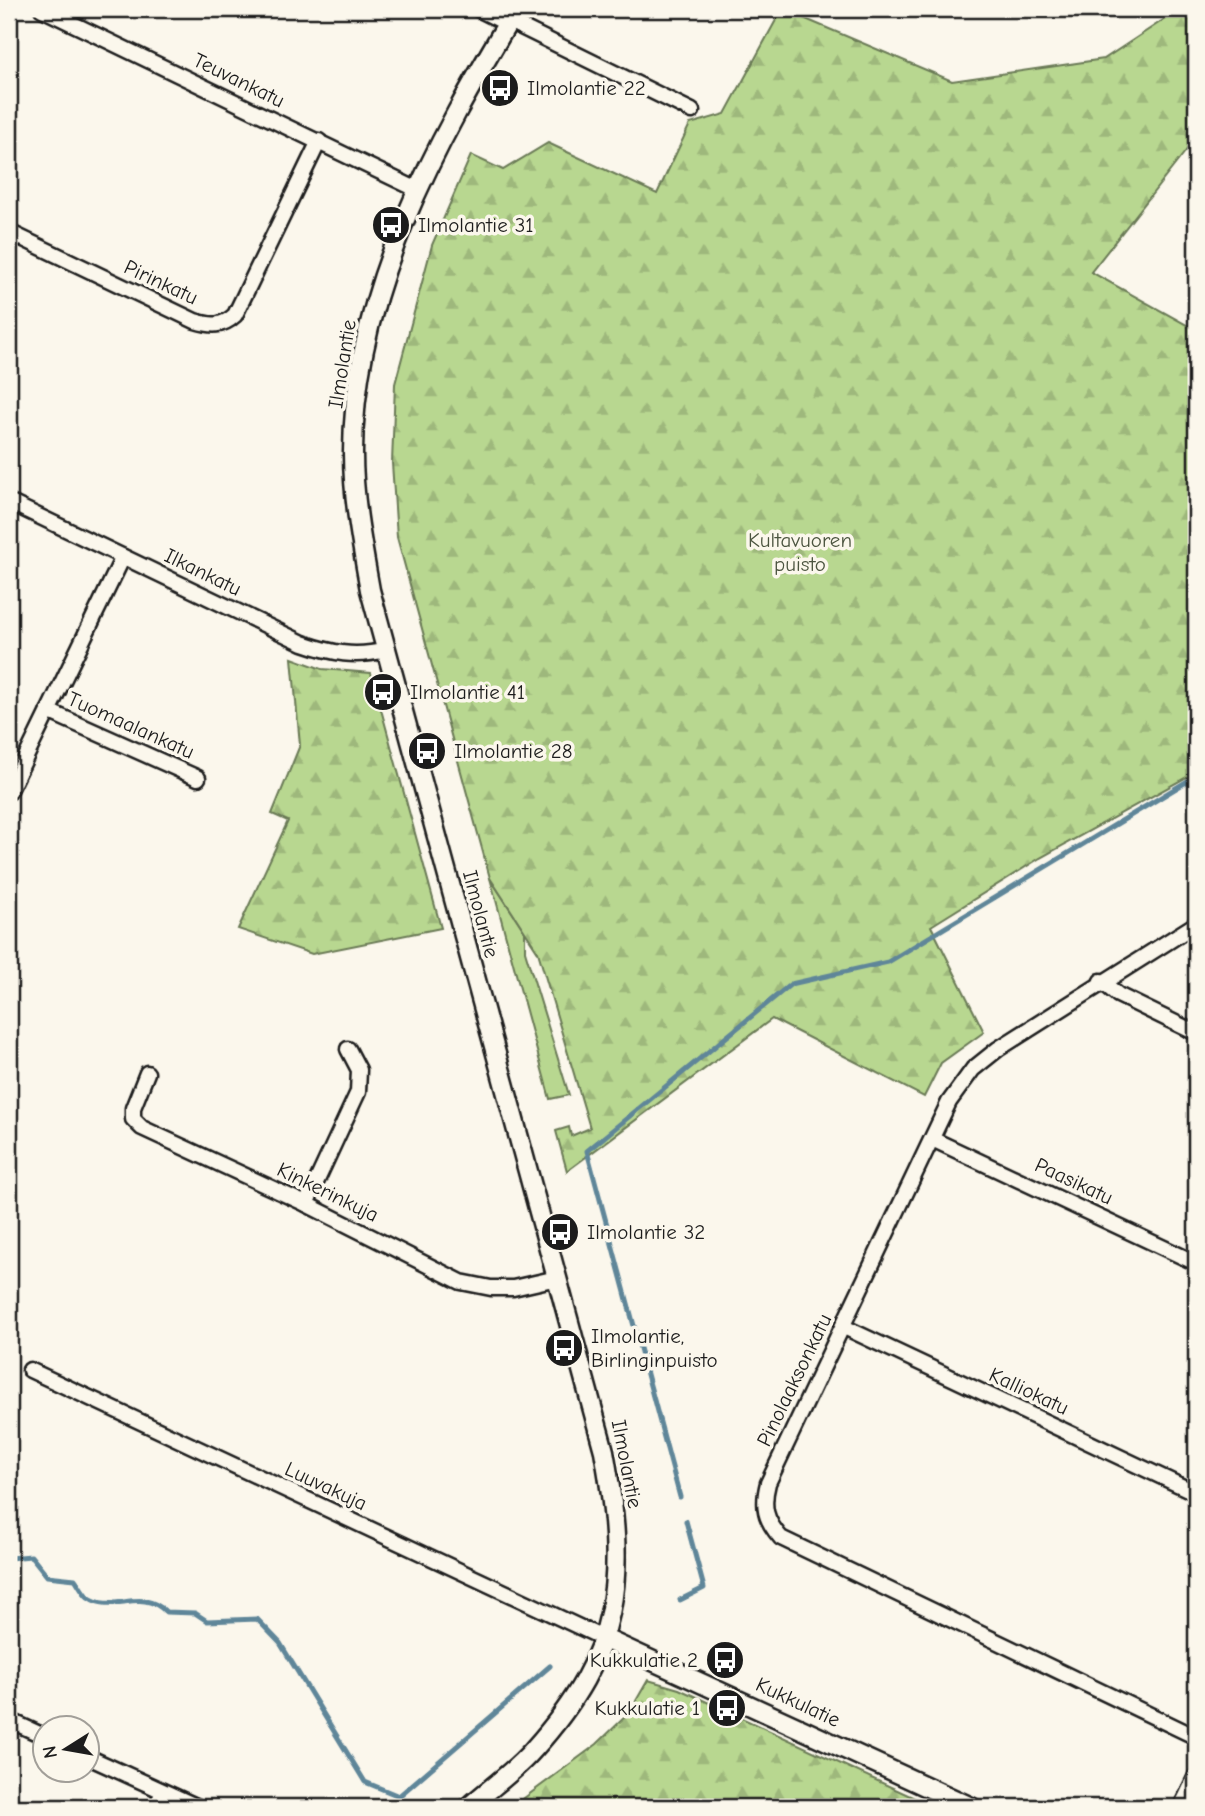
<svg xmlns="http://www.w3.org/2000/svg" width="1205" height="1816" viewBox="0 0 1205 1816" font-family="'Comic Neue',sans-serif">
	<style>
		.green { fill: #b8d790; stroke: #6a7a56; stroke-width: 2 }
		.forest { fill: url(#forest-firs); stroke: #6a7a56; stroke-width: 2 }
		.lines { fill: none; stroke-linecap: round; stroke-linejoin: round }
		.stream { stroke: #5f8699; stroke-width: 5 }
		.minor-casing { stroke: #1c1c1c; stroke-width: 19 }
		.tertiary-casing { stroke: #1c1c1c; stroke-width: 23 }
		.minor { stroke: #fbf7ec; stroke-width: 14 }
		.tertiary { stroke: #fbf7ec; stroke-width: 18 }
		.labels { text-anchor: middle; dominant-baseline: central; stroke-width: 7; stroke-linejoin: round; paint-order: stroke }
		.street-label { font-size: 21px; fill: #1c1c1c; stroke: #fbf7ec }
		.poi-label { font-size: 21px; fill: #1c1c1c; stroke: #fbf7ec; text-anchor: start }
		.park-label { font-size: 21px; fill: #4b543f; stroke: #fbf7ec }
	</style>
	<defs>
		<pattern id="forest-firs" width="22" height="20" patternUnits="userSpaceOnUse" patternTransform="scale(1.75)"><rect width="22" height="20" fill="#b8d790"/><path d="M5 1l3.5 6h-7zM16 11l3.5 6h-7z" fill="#9eb87c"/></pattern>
	</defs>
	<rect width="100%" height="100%" fill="#fbf7ec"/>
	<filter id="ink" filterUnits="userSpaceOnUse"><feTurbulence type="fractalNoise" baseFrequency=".0143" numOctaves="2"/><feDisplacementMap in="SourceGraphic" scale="14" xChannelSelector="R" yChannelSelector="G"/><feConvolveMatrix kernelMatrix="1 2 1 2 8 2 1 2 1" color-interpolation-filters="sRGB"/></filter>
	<g filter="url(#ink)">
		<!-- green -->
		<polygon class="green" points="490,878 525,932 525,951 569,1095 550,1099"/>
		<!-- forest -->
		<g class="forest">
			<polygon points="782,9 952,81 1104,59 1180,9 1196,9 1196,138 1091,272 1196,330 1196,772 1040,858 931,926 984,1032 941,1063 924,1097 772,1019 567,1171 556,1131 569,1127 571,1136 590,1128 538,952 490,878 397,537 392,463 395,384 432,245 471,155 503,170 548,143 657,194 690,124 725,114"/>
			<polygon points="292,658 322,669 371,673 441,928 312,954 238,929 288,821 272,814 300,745"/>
			<polygon points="648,1680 679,1689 934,1807 512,1807 597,1744 629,1713"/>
		</g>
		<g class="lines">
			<!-- stream -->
			<g class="stream">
				<polyline points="680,1497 587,1151 791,984 888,962 1196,776"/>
				<path d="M9 1558 31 1556 47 1576 75 1579C79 1584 83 1593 88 1597 113 1615 141 1586 166 1612L195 1613 207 1621 257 1619 280 1643 365 1782 399 1796 550 1666"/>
				<polyline points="680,1600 704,1588 686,1521"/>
			</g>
			<defs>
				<g id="minor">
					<polyline points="42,9 418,190"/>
					<polyline points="478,9 508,24"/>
					<polyline points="509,21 692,111"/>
					<path d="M9 232 195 321C212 326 222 327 235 315L319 141"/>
					<path d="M9 502 303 643C332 653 355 658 386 650"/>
					<polyline points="48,711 198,778"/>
					<polyline points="9,792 123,557"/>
					<path d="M1196 924 998 1049 973 1069 949 1102 768 1483C762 1506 765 1520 781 1538L1196 1737"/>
					<polyline points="1101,981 1118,995 1196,1033"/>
					<polyline points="147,1073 133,1108 133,1119 142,1128 306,1204 461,1282 491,1288 513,1288 557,1278"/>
					<polyline points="932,1139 1196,1263"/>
					<polyline points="306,1204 358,1092 359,1070 348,1049"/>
					<polyline points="844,1327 1196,1493"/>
					<polyline points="30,1370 605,1639"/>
					<polyline points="9,1720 46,1737"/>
					<polyline points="88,1757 198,1807"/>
					<polyline points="156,1807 163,1792"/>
					<polyline points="1181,1807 1196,1776"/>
				</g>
				<g id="tertiary">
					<polyline points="605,1639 971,1807"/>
					<path d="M469 1807C490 1788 515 1771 533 1750 622 1651 627 1578 604 1451L370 590C362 545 353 499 353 453 353 291 436 143 516 9"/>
				</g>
			</defs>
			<!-- minor casing -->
			<use href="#minor" class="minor-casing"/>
			<!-- tertiary casing -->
			<use href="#tertiary" class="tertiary-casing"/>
			<!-- minor -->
			<use href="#minor" class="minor"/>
			<!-- tertiary -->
			<use href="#tertiary" class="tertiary"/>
		</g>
	</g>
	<!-- icons -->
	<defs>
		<symbol id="bus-disc" viewBox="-11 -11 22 22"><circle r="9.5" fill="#1c1c1c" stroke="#fbf7ec"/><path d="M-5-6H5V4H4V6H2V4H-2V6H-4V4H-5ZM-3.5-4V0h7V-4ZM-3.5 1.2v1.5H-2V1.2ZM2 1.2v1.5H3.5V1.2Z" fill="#fff"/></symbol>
	</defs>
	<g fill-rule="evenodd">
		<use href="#bus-disc" x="478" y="66" width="44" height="44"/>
		<use href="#bus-disc" x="369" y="203" width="44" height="44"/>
		<use href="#bus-disc" x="361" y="670" width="44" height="44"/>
		<use href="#bus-disc" x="405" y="729" width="44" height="44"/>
		<use href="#bus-disc" x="538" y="1210" width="44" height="44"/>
		<use href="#bus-disc" x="542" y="1326" width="44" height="44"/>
		<use href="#bus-disc" x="703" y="1638" width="44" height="44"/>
		<use href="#bus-disc" x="705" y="1686" width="44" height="44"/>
	</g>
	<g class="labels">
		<!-- street labels -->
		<g class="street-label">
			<text transform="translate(239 80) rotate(26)">Teuvankatu</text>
			<text transform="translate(161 282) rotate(25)">Pirinkatu</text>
			<text transform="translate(342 364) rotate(-81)">Ilmolantie</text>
			<text transform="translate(203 572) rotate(26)">Ilkankatu</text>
			<text transform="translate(131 725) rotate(24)">Tuomaalankatu</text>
			<text transform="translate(481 914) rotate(75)">Ilmolantie</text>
			<text transform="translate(1074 1181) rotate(25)">Paasikatu</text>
			<text transform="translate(328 1192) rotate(26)">Kinkerinkuja</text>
			<text transform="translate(794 1380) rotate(-64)">Pinolaaksonkatu</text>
			<text transform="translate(1029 1391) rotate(25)">Kalliokatu</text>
			<text transform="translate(627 1464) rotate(79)">Ilmolantie</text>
			<text transform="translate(326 1486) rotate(25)">Luuvakuja</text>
			<text transform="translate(798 1702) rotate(25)">Kukkulatie</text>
		</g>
		<!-- poi labels -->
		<g class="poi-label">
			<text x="527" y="88">Ilmolantie 22</text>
			<text x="418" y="225">Ilmolantie 31</text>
			<text x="410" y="692">Ilmolantie 41</text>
			<text x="454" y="751">Ilmolantie 28</text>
			<text x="587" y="1232">Ilmolantie 32</text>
			<text x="591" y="1336">Ilmolantie,<tspan x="591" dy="24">Birlinginpuisto</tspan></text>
			<text x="698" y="1660" text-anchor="end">Kukkulatie 2</text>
			<text x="700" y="1708" text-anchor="end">Kukkulatie 1</text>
		</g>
		<!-- park labels -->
		<g class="park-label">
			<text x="800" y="540">Kultavuoren<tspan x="800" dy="24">puisto</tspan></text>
		</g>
	</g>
	<!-- margin -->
	<rect width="1205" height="1816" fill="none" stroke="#fbf7ec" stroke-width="35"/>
	<rect x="18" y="18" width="1170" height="1781" fill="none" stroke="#1c1c1c" stroke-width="2.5" filter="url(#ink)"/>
	<!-- north arrow -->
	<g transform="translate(66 1749) rotate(259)"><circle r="33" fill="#fbf7ec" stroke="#a29f99" stroke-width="2"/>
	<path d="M0-5L12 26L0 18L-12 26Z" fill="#1c1c1c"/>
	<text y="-10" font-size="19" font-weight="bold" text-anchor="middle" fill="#1c1c1c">N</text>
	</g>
</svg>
